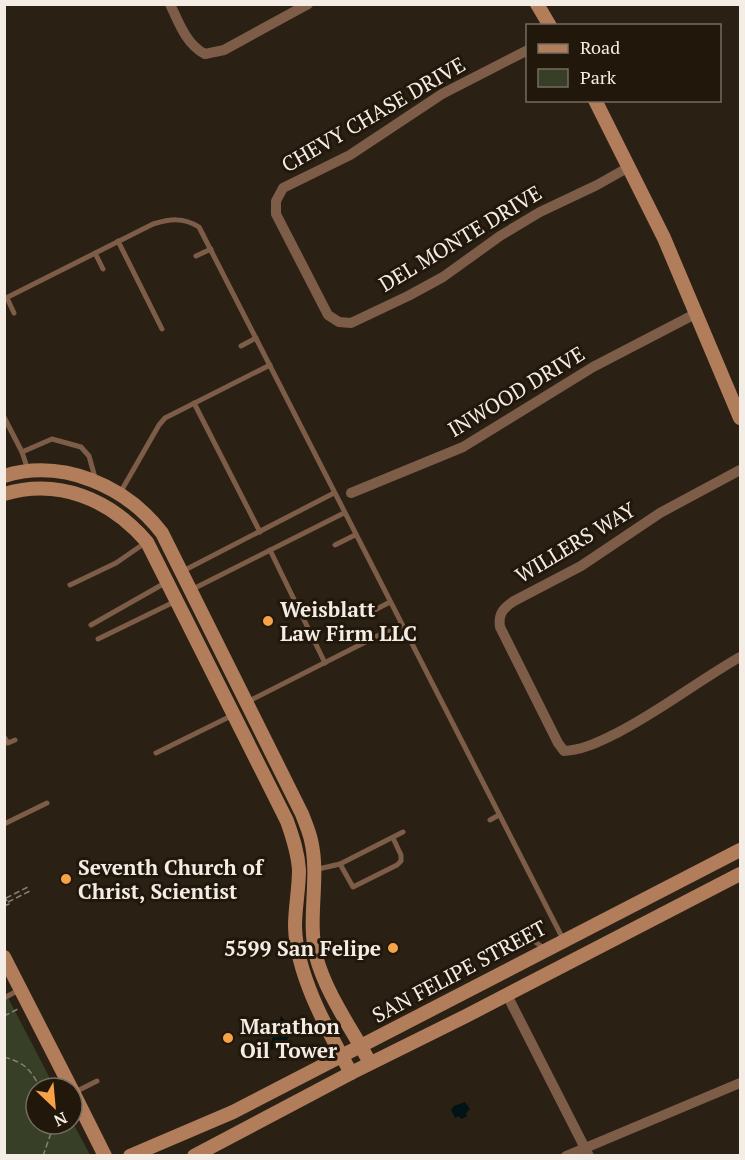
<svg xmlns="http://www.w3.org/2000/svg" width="745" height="1160" viewBox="0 0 745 1160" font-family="'PT Serif',serif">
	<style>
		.green { fill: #373f26 }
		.water { fill: #001316 }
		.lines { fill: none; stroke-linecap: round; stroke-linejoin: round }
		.path { stroke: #887f75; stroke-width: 1.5; stroke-dasharray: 6 3; stroke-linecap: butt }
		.lane { stroke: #7d5c48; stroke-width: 5 }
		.street { stroke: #7d5c48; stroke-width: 10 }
		.secondary { stroke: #b17d5b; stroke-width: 14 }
		.poi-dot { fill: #f6a247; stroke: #21170b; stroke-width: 2 }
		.labels { text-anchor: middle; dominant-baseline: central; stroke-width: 6; stroke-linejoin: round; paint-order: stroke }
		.street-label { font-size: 21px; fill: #f4ede5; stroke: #21170b }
		.poi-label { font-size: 21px; font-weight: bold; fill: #f4ede5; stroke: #21170b; text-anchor: start }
	</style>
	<rect width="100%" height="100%" fill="#2a2014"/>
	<!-- green -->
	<polygon class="green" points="4,990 55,1088 36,1088 36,1124 72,1124 72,1121 90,1155 5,1155"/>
	<!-- water -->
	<g class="water">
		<path d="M281 1016 289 1025C291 1040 284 1049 268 1050Z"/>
		<polygon points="465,1102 470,1109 466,1113 467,1116 461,1119 459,1116 455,1118 451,1110 454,1106"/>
	</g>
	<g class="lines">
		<!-- path -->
		<g class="path">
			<polyline points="4,896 9,904 4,906"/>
			<polyline points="6,898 30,886"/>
			<polyline points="8,902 32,890"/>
			<polyline points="4,1016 18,1009"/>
			<path d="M4 1057C26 1063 29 1069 41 1088"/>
			<polyline points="43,1156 51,1133 51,1124"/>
		</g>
		<!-- lane -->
		<g class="lane">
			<polyline points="118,241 162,329"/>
			<polyline points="95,253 103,269"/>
			<polyline points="196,256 211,249"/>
			<polyline points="7,298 14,313"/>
			<path d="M4 299 153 224C170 219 183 217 199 227L563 939"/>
			<polyline points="241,346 256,338"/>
			<polyline points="194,403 260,532"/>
			<polyline points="4,417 22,452 28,470"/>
			<polyline points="22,452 52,439 81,447 89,456 96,481"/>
			<polyline points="120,493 159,425 165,418 270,365"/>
			<polyline points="335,545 355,535"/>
			<polyline points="270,550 325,663"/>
			<polyline points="183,571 334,493"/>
			<polyline points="70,585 116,563 145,543"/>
			<polyline points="191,590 344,513"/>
			<polyline points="369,613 390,602"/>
			<polyline points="91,625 165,583"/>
			<polyline points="98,639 176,601"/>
			<polyline points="247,702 401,624"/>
			<polyline points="4,737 8,743 15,740"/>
			<polyline points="156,753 233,715"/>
			<polyline points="490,820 499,815"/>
			<polyline points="4,824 47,803"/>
			<polyline points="340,864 353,887 397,865 401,861 401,855 393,838"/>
			<polyline points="314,870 340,864 403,832"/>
			<polyline points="527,936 545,949"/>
			<polyline points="4,998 19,990"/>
			<polyline points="75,1092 97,1081"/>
		</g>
		<!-- street -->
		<g class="street">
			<path d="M170 4C179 23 186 44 205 54L224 50 308 4"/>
			<polyline points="528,50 442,94 350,155 283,188 276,201 276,214 328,315 339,322 351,323 408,296 443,277 500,236 540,212 597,185 629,167"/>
			<path d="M740 470 660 513 581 566 514 601C503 608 498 614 500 627L558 743 564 751C584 750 600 741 617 733 660 711 698 681 740 657"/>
			<polyline points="351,493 463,447 593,367 697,313"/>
			<polyline points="507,995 589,1156"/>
			<polyline points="566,1156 740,1083"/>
		</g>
		<!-- secondary -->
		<g class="secondary">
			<polyline points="537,4 550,26"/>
			<polyline points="595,100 664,238 740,418"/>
			<path d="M4 476C63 458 126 486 162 533L302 814C305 822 309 831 311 840 320 878 307 918 316 956 326 994 352 1029 370 1063"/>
			<path d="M4 494C59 478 110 499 147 542L287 821C293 838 298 853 299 870 299 889 295 908 295 926 296 975 328 1031 351 1073"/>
			<polyline points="4,957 71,1088"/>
			<polyline points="72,1090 105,1156"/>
			<polyline points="130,1156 233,1112 740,850"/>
			<polyline points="194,1156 351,1073 466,1016 740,874"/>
		</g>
	</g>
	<!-- markers -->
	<g class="poi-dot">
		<circle cx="268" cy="621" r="6"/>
		<circle cx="66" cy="879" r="6"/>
		<circle cx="393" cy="948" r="6"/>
		<circle cx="228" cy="1038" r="6"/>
	</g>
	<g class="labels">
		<!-- street labels -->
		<g class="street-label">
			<text transform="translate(373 114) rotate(-30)">CHEVY CHASE DRIVE</text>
			<text transform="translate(460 238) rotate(-31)">DEL MONTE DRIVE</text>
			<text transform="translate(516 391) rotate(-31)">INWOOD DRIVE</text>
			<text transform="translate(575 542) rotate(-31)">WILLERS WAY</text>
			<text transform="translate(459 971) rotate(-28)">SAN FELIPE STREET</text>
		</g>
		<!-- poi labels -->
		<g class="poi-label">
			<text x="280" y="609">Weisblatt<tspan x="280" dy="24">Law Firm LLC</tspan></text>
			<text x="78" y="867">Seventh Church of<tspan x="78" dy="24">Christ, Scientist</tspan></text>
			<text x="381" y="948" text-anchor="end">5599 San Felipe</text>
			<text x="240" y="1026">Marathon<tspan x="240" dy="24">Oil Tower</tspan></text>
		</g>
	</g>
	<!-- border -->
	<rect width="745" height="1160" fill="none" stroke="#f4ede5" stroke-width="12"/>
	<!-- legend -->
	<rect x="526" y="24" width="195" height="78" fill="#21170b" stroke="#756d62" stroke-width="1.5"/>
	<rect x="538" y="44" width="30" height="9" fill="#b17d5b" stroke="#756d62" stroke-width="1.5"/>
	<text x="580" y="54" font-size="18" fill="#f4ede5">Road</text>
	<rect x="538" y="69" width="30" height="18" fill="#373f26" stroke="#756d62" stroke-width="1.5"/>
	<text x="580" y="84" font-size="18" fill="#f4ede5">Park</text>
	<!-- north arrow -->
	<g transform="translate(54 1106) rotate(154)"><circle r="28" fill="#21170b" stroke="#756d62" stroke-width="1.5"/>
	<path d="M0-4.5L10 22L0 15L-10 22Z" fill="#f6a247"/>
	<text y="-9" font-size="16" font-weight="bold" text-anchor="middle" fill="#f4ede5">N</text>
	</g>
</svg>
